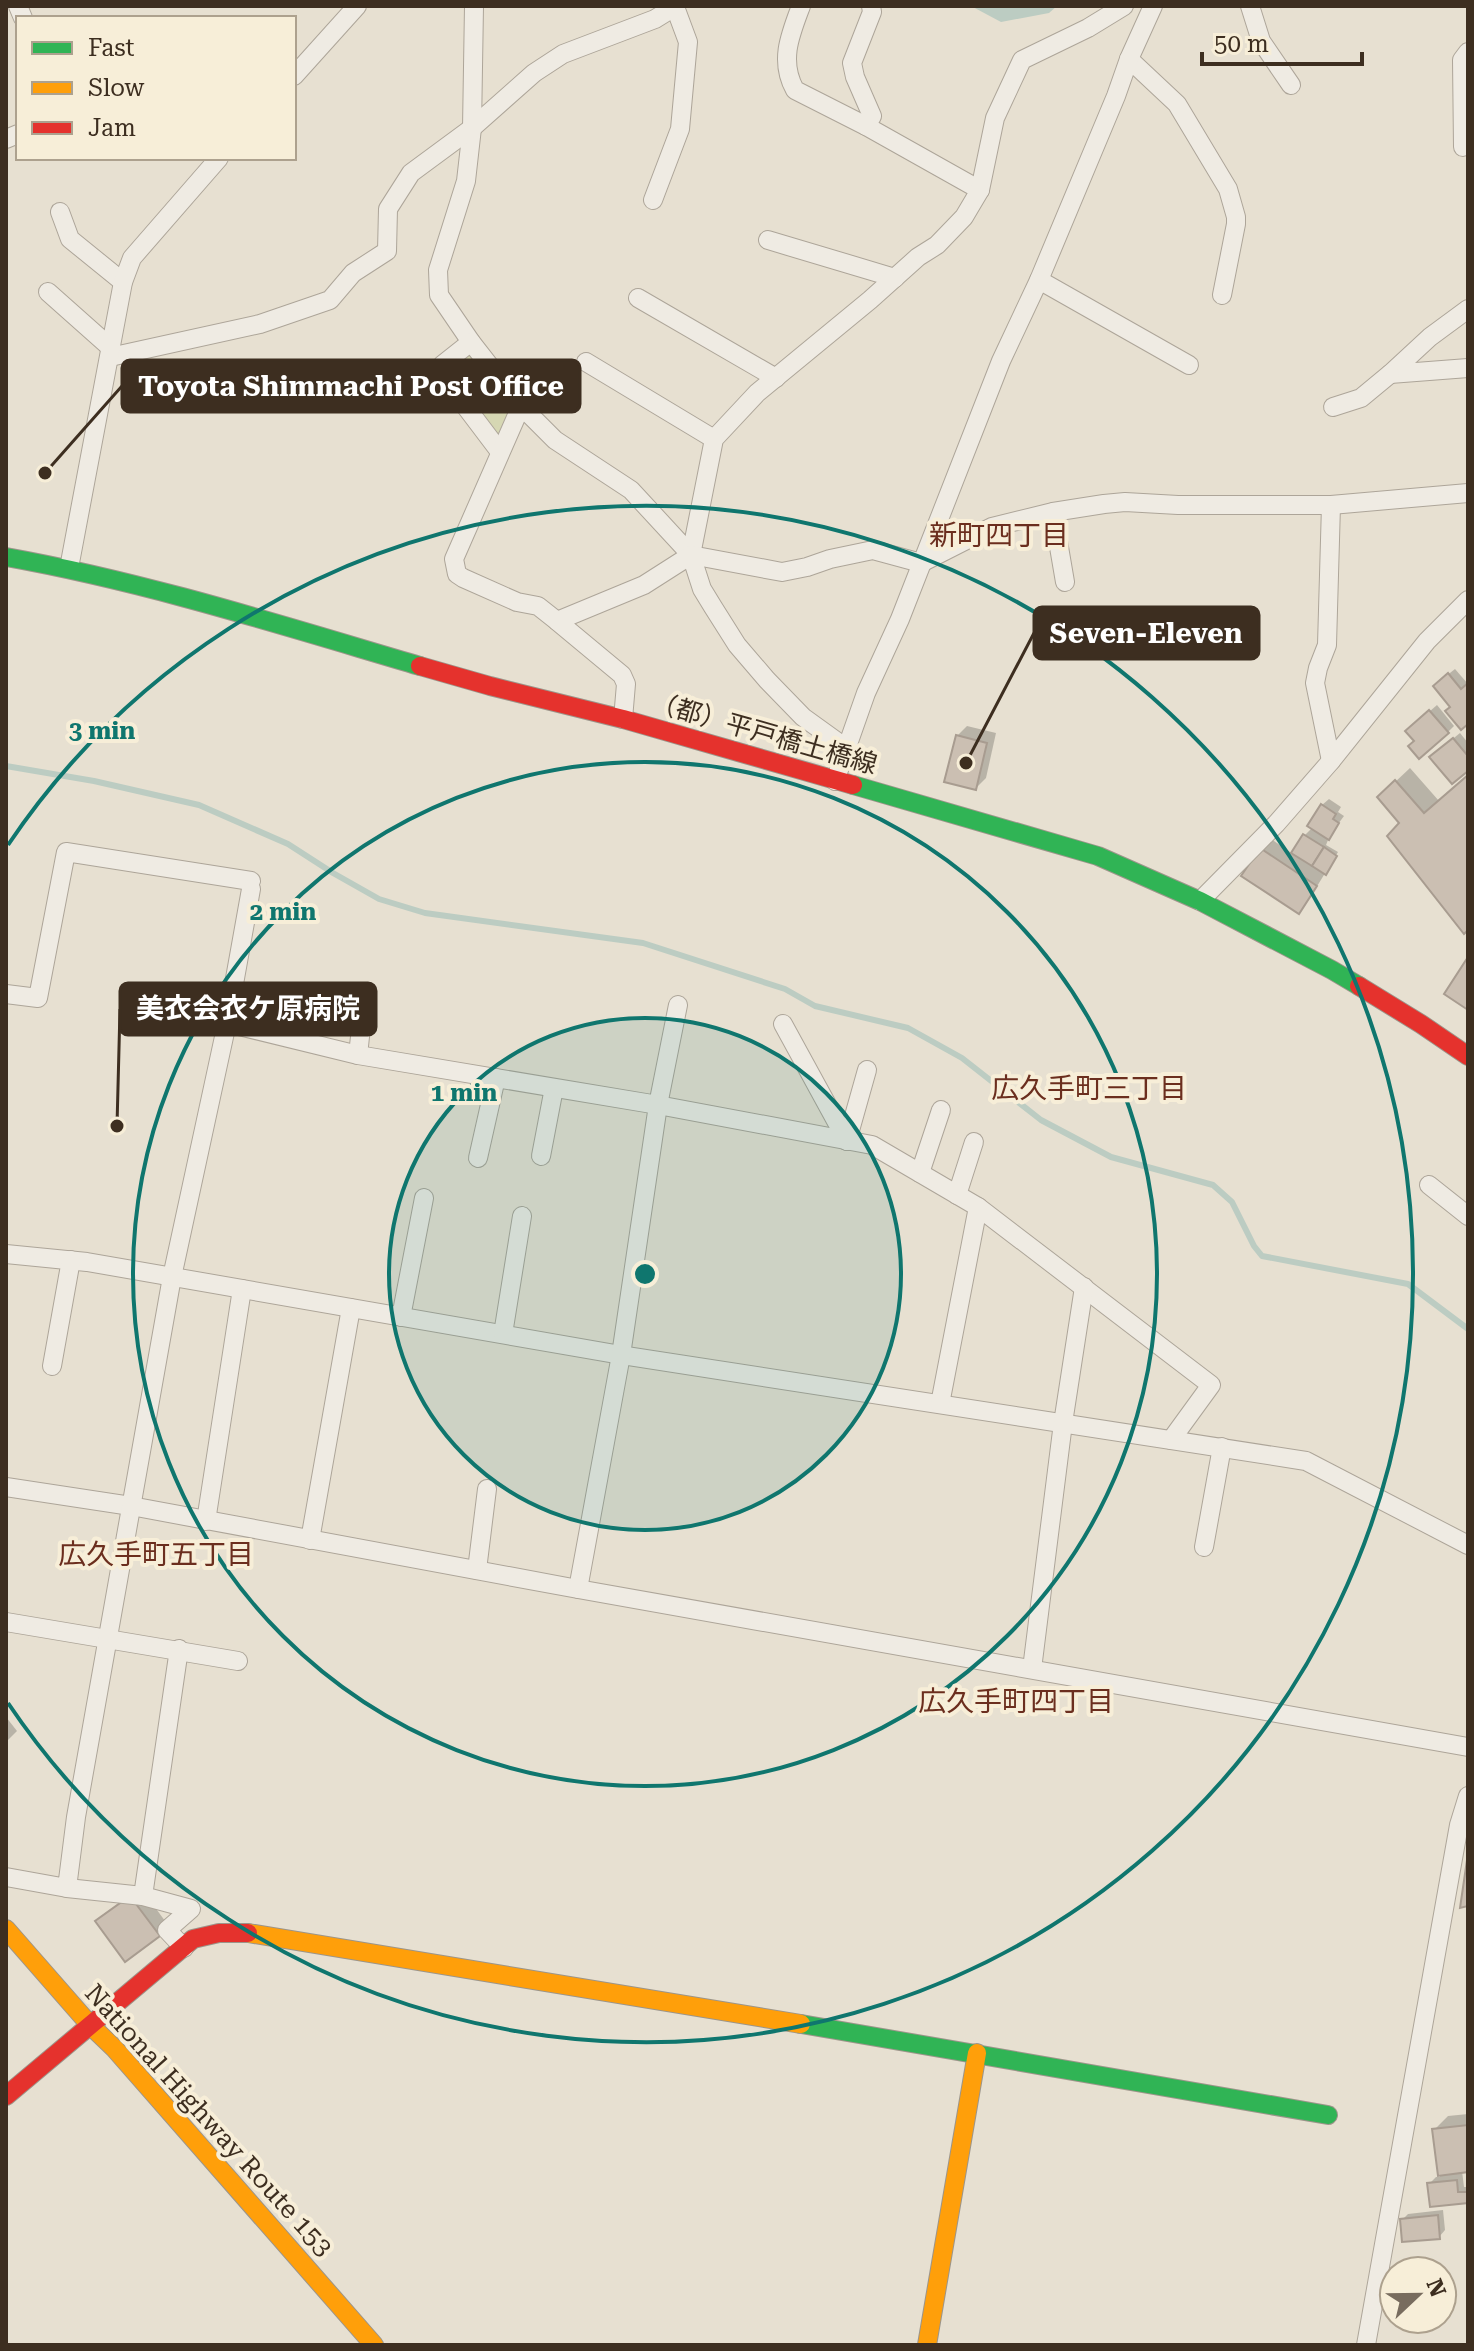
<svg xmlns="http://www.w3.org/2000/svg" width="1474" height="2351" viewBox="0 0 1474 2351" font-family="'Roboto Serif','Noto Sans JP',serif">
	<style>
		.green { fill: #d6d7b3 }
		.water { fill: #bcccc2 }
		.shadow { fill: #0003 }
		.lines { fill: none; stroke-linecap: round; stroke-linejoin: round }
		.stream { stroke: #bcccc2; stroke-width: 6 }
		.building { fill: #cbbfb2; stroke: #a89c90; stroke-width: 2 }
		.street-casing { stroke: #ada599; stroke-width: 20 }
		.fast-casing { stroke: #9c958a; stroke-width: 20 }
		.slow-casing { stroke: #9c958a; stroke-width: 20 }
		.jam-casing { stroke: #9c958a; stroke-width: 20 }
		.street { stroke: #efebe3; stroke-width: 18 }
		.fast { stroke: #30b455; stroke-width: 18 }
		.slow { stroke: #ff9f0a; stroke-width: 18 }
		.jam { stroke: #e5322d; stroke-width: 18 }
		.ring { fill: none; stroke: #0f766e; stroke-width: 4 }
		.labels { text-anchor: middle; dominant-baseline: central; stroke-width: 8; stroke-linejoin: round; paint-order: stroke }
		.street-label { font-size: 26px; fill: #3d2e20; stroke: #f7eed8 }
		.neighbourhood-label { font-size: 28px; fill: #6b2e1e; stroke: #f7eed8 }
		.centre { fill: #0f766e; stroke: #f7eed8; stroke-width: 4 }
		.ring-label { font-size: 24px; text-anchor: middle; font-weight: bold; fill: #0f766e; stroke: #f7eed8; stroke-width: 8; stroke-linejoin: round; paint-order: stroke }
		.leader { fill: none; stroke: #3d2e20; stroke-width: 3 }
		.callout-dot { fill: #3d2e20; stroke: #f7eed8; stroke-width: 3 }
		.callout { fill: #3d2e20; stroke: #3d2e20; stroke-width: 3 }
		.callout-label { font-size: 28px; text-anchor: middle; font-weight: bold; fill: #fff }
	</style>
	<rect width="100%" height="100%" fill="#e7e0d1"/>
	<!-- green -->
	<polygon class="green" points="471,342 521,406 500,452 442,365"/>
	<!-- water -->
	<polygon class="water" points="971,6 1057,6 1049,13 1001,22"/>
	<!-- shadow -->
	<g class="shadow">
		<polygon points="1455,669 1468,684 1468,721 1452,706 1441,680"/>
		<polygon points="1437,705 1454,726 1448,732 1416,741 1414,725"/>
		<polygon points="967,726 996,733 986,778 976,788 957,736"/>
		<polygon points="1460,733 1468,743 1468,768 1438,751"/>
		<polygon points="1410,768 1439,801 1468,776 1468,928 1402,823 1393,784"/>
		<polygon points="1329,799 1341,807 1338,812 1344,816 1327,839 1328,840 1326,845 1338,852 1308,901 1298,911 1244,875 1271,839 1293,854 1305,835 1313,827 1322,805"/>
		<polygon points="6,1717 17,1731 6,1742"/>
		<polygon points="140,1887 168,1925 158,1935 98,1921"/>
		<polygon points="1468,2114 1468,2170 1462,2171 1464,2187 1468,2187 1468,2201 1430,2183 1436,2177 1440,2177 1435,2129 1448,2116"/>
		<polygon points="1443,2210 1445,2230 1439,2237 1402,2220 1408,2214"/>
	</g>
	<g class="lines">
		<!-- stream -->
		<polyline class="stream" points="6,766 94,781 199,805 288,844 333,873 379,899 425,913 643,943 785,989 815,1006 908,1028 962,1058 1041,1120 1111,1157 1213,1185 1232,1202 1254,1246 1262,1256 1408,1284 1468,1329"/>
	</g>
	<!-- building -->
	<g class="building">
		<polygon points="1448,673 1461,689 1468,683 1468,724 1461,730 1445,711 1450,707 1433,686"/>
		<polygon points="1429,710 1449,733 1419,759 1408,746 1414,741 1405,731"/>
		<polygon points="956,735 987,743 976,790 944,782"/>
		<polygon points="1453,738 1468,756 1468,771 1452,784 1429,757"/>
		<polygon points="1468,775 1468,930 1464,934 1387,836 1399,823 1377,797 1395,780 1424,813"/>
		<polygon points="1321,804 1336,814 1333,819 1339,823 1329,840 1307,826"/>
		<polygon points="1303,834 1324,847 1312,866 1291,853"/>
		<polygon points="1324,847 1337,856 1326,875 1312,866"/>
		<polygon points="1260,848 1317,886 1299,914 1241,876"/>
		<polygon points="1468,957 1468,1010 1444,994"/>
		<polygon points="1468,1859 1468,1906 1460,1908 1467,1860"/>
		<polygon points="130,1896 160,1936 125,1962 95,1921"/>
		<polygon points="1468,2125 1468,2172 1438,2176 1432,2129"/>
		<polygon points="1457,2180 1458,2192 1468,2192 1468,2203 1430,2207 1427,2183"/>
		<polygon points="1438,2215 1440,2239 1402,2242 1400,2219"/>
	</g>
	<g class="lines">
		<defs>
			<g id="street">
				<polyline points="18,6 23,18"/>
				<polyline points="474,6 472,128 466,181 438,270 439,295 471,342 521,406 555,440 631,490 691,555 702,589 713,607 737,645 767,680 803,717 846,748"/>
				<path d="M801 6C790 35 779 61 795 90L866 126 980 190"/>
				<polyline points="1250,6 1261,41 1291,85"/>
				<polyline points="1129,59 1177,104 1228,189 1236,217 1236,224 1222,295"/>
				<polyline points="294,76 357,6"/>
				<polyline points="866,126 872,116 855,77 852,63 872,12 871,6"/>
				<polyline points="6,139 18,134"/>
				<polyline points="1463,147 1462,60 1468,52"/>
				<polyline points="653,200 680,129 688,42 675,7"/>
				<polyline points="60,212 70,239 123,282"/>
				<polyline points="768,240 895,278"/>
				<polyline points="1039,280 1189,365"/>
				<polyline points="48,292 111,348"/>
				<polyline points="638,298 776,378"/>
				<polyline points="1468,309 1430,337 1390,374 1468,368"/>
				<polyline points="471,342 442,365 441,374 500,452"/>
				<polyline points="110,357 260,324 330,300 353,273 387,251 388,209 411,173 472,128 534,73 563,54 655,19 676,6"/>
				<polyline points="586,362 714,439"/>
				<polyline points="521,406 454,559 457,574 463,578 517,602 538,606 557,621"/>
				<polyline points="1333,407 1361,398 1390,374"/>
				<polyline points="1053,512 1065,582"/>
				<polyline points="691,555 714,439 757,393 870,300 918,257 937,245 964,217 980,190 995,118 1022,60 1088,28 1124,6"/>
				<polyline points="69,568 123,282 132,258 219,158"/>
				<polyline points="623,719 626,684 622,675 557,621 644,585 691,555 782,572 807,567 830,559 873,550 921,563 992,527 1053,512 1104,504 1125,502 1178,505 1331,505 1468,493"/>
				<polyline points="1331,761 1315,683 1318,668 1327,645 1331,505"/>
				<polyline points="835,781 866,693 900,619 1001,361 1039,280 1116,96 1129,59 1153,6"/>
				<polyline points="1200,901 1276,824 1331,761 1427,641 1468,600"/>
				<polyline points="6,994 38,998 66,852 251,881"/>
				<polyline points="227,1023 358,1055 658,1105 678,1005"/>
				<polyline points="783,1024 847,1141"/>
				<polyline points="358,1055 364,1000"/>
				<polyline points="847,1141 867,1070"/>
				<polyline points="541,1156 554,1088"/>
				<polyline points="478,1158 496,1078"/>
				<polyline points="920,1173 941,1110"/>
				<polyline points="1429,1185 1468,1216"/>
				<polyline points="957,1195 974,1142"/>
				<polyline points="978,1207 1211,1385 1171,1440"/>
				<polyline points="6,1254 87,1262 621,1355 1306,1461 1468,1545"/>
				<polyline points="401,1317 424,1198"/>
				<polyline points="503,1334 522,1216"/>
				<polyline points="52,1366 71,1260"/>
				<polyline points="6,1487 131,1506 578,1589 1468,1747"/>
				<polyline points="206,1521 242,1289"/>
				<polyline points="310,1540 351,1308"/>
				<polyline points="1204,1547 1222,1447"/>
				<polyline points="477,1570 487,1489"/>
				<polyline points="578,1589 621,1355 658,1105 872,1145 978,1207 940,1404"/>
				<polyline points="6,1622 238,1661"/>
				<polyline points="1032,1669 1063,1423 1084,1287"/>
				<polyline points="6,1877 67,1888 76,1817 172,1277 227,1023 251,889"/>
				<polyline points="67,1888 143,1896 191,1909 167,1930 184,1948"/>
				<polyline points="143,1896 179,1649"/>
				<polyline points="1366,2345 1459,1825 1468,1796"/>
			</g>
			<g id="fast">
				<path d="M6 557C146 582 284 626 420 666"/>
				<polyline points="853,785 1098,856 1200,901 1332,970 1359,986"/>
				<polyline points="801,2024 1328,2115"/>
			</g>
			<g id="slow">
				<polyline points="6,1929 90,2025 114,2048 374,2345"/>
				<polyline points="248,1933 801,2024"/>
				<polyline points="927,2345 977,2053"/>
			</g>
			<g id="jam">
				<polyline points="420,666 490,686 623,719 853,785"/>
				<polyline points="1359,986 1421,1024 1468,1056"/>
				<polyline points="6,2096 193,1939 219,1933 248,1933"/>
			</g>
		</defs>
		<!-- street casing -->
		<use href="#street" class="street-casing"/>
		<!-- fast casing -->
		<use href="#fast" class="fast-casing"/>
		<!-- slow casing -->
		<use href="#slow" class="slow-casing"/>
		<!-- jam casing -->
		<use href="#jam" class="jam-casing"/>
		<!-- street -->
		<use href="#street" class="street"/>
		<!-- fast -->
		<use href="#fast" class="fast"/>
		<!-- slow -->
		<use href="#slow" class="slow"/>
		<!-- jam -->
		<use href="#jam" class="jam"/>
	</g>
	<!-- distance rings -->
	<circle cx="645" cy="1274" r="256" fill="#0f766e" fill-opacity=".12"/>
	<g class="ring">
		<circle cx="645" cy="1274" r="256"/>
		<circle cx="645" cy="1274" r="512"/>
		<path d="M8 845A768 768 0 1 1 8 1703"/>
	</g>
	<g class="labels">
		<!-- street labels -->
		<g class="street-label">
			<text transform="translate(764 733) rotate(16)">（都）平戸橋土橋線</text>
			<text transform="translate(209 2120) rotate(48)">National Highway Route 153</text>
		</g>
		<!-- neighbourhood labels -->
		<g class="neighbourhood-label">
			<text x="999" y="535">新町四丁目</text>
			<text x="1089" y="1088">広久手町三丁目</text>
			<text x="156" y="1554">広久手町五丁目</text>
			<text x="1016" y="1701">広久手町四丁目</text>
		</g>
	</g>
	<circle cx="645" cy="1274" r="12" class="centre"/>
	<g class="ring-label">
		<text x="102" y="739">3 min</text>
		<text x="283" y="920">2 min</text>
		<text x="464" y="1101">1 min</text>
	</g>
	<!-- callouts -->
	<path class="leader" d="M45 473L122 386M966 763L1034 633M117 1126L120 1009"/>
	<g class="callout-dot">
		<circle cx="45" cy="473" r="8"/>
		<circle cx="966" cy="763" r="8"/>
		<circle cx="117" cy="1126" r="8"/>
	</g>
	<g class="callout">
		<rect x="122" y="360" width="458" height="52" rx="8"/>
		<rect x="1034" y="607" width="225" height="52" rx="8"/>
		<rect x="120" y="983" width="256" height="52" rx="8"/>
	</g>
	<g class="callout-label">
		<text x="351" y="396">Toyota Shimmachi Post Office</text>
		<text x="1146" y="643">Seven-Eleven</text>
		<text x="248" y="1018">美衣会衣ケ原病院</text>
	</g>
	<!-- border -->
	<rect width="1474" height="2351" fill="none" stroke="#3d2e20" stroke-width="16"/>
	<!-- legend -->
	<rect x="16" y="16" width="280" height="144" fill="#f7eed8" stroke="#ada18e" stroke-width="2"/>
	<rect x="32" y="42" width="40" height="12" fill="#30b455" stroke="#ada18e" stroke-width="2"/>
	<text x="88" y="56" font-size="24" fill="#3d2e20">Fast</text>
	<rect x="32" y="82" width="40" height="12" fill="#ff9f0a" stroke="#ada18e" stroke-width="2"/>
	<text x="88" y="96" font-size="24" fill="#3d2e20">Slow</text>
	<rect x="32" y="122" width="40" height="12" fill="#e5322d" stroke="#ada18e" stroke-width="2"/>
	<text x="88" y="136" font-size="24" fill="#3d2e20">Jam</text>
	<!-- north arrow -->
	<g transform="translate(1418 2295) rotate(68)"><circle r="38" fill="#f7eed8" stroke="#ada18e" stroke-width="2"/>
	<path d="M0-6L14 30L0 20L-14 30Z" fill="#786c5e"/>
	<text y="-12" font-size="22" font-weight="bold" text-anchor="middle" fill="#3d2e20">N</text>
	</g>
	<!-- scale -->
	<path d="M1202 52v12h160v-12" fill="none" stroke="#3d2e20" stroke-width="4"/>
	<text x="1214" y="52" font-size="24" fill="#3d2e20" stroke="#f7eed8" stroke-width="6" paint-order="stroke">50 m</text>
</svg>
